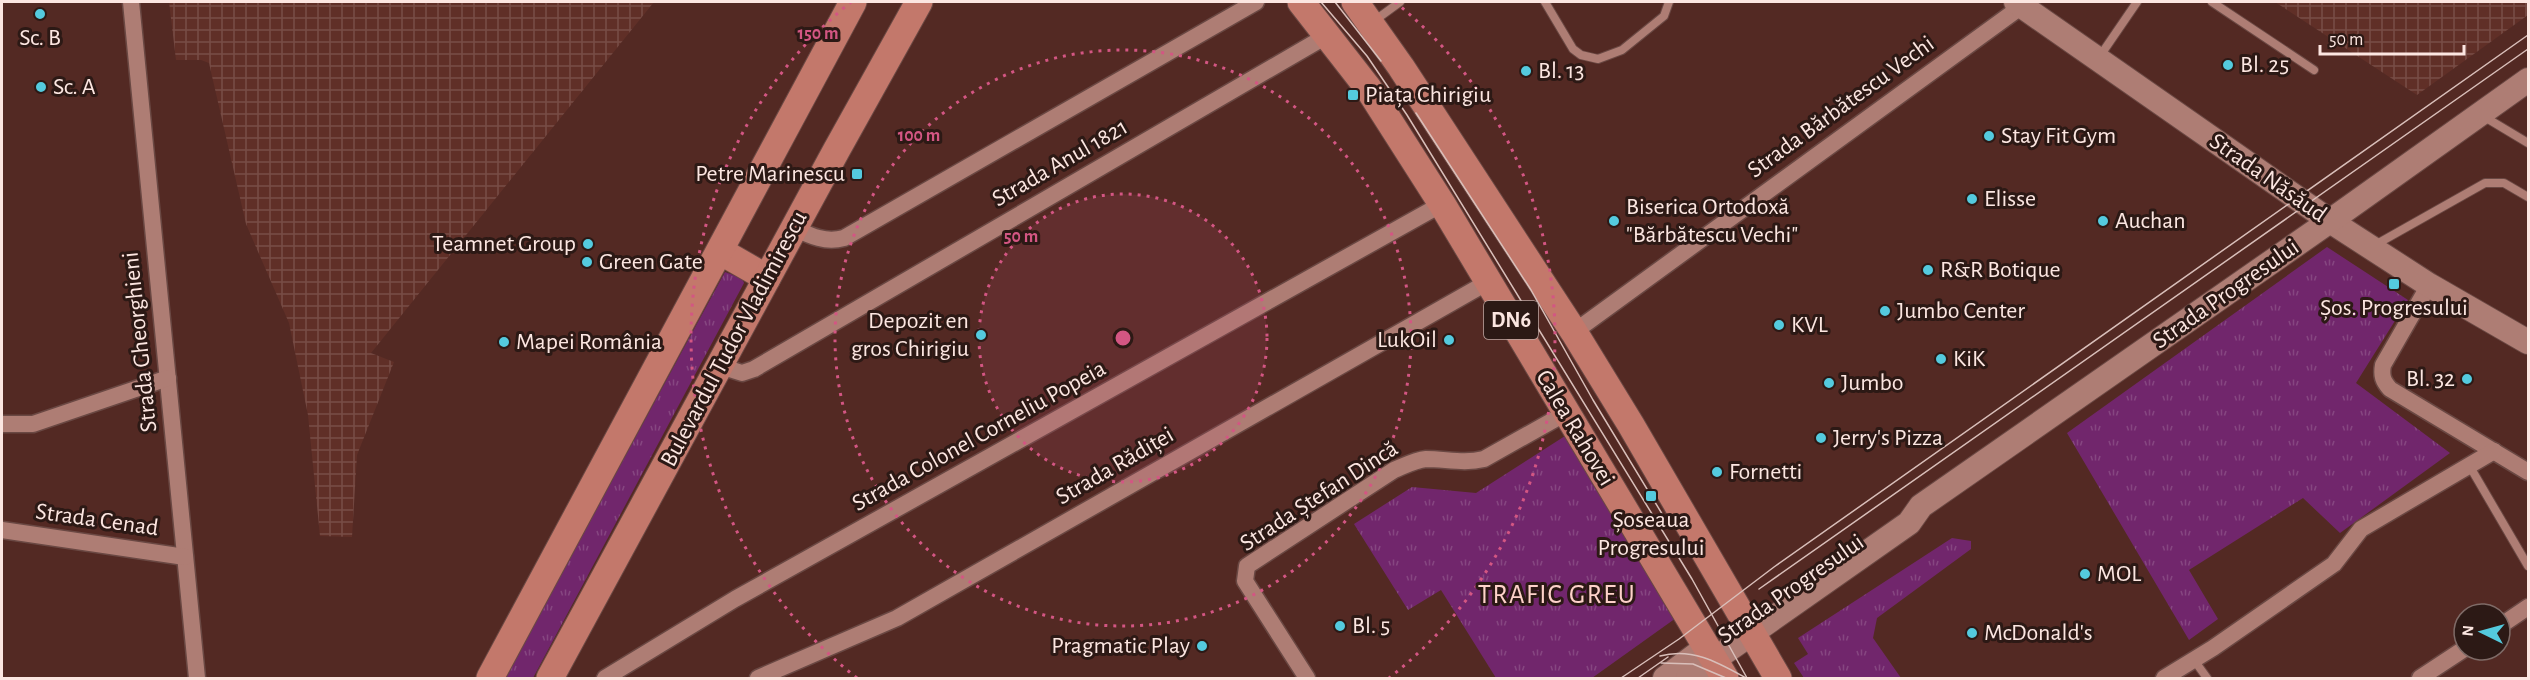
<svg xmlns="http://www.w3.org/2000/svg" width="2530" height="680" viewBox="0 0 2530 680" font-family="'Alegreya Sans',sans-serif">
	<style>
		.industrial { fill: url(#industrial-grid) }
		.grass { fill: url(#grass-tufts) }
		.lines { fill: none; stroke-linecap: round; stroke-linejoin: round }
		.lane-casing { stroke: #6a4843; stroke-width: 10 }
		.street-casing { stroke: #6a4843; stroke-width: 19 }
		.secondary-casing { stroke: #6a4843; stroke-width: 26 }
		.primary-casing { stroke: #6a4843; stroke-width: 29 }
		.lane { stroke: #ae7d74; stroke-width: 8 }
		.street { stroke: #ae7d74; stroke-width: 16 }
		.secondary { stroke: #ae7d74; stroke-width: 24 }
		.primary { stroke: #c3786b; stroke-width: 27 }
		.tram { stroke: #d9bfba; stroke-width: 1.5 }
		.ring { fill: none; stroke: #d35683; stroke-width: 3; stroke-dasharray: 3 6 }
		.poi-dot { fill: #54cade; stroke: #2c1915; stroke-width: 2 }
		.labels { text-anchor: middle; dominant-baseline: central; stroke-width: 6; stroke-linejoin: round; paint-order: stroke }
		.shield { fill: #2c1915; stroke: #bea8a4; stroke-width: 1.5 }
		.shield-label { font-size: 22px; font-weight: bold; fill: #fce6e1 }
		.poi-label { font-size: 24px; fill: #fce6e1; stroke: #2c1915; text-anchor: start }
		.street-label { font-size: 24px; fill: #fce6e1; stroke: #2c1915 }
		.quarter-label { font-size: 27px; letter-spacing: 1.5px; fill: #fed2ca; stroke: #2c1915 }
		.centre { fill: #d35683; stroke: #2c1915; stroke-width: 3 }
		.ring-label { font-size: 18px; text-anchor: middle; font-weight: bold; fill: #d35683; stroke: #2c1915; stroke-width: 6; stroke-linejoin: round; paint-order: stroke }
	</style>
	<defs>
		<pattern id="industrial-grid" width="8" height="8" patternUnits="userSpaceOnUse" patternTransform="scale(1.5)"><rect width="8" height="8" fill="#602f27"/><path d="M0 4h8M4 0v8" fill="none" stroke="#784d46"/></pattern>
		<pattern id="grass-tufts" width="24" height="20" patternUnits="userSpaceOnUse" patternTransform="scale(1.5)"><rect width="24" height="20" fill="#71266c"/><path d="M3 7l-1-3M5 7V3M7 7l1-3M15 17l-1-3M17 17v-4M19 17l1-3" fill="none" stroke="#864681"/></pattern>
	</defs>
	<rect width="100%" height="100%" fill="#532923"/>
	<!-- industrial -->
	<g class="industrial">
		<polygon points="169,2 654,2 371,353 394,362 357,455 352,537 320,536 308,415 289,323 246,224 209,63 201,60 176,60"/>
		<polygon points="2275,2 2528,2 2528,15 2417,95"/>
	</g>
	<!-- grass -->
	<g class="grass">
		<polygon points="2327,247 2408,300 2356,383 2450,453 2340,533 2303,498 2189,570 2218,619 2189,640 2067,433"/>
		<polygon points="725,272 742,278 744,283 533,678 505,678"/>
		<polygon points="1565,436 1676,618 1592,678 1496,678 1441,590 1408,610 1354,524 1412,487 1476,493"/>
		<polygon points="1952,538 1971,541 1971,549 1877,618 1873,638 1901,678 1804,678 1794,663 1808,654 1798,638"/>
	</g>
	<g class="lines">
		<defs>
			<g id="lane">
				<polyline points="1545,2 1573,49 1581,55 1598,59 1622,50 1664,16 1669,2"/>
				<polyline points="2212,2 2314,70"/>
				<polyline points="1374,21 1400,2"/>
				<polyline points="2100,56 2137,2"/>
				<polyline points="2483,116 2528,143"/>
				<polyline points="2375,245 2485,183 2504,183 2528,197"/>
				<polyline points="2469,465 2528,566"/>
				<polyline points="2194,660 2207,678"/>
			</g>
			<g id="street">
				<polyline points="131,2 197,678"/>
				<path d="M794 228C811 236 825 243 844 238L1256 2"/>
				<path d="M2429 285 2383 365C2381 376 2383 381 2390 389L2528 472"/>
				<polyline points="1574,332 2022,6"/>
				<polyline points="720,366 742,373 754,369 1328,35"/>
				<polyline points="2,424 33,424 168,378"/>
				<polyline points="2,530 185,557"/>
				<polyline points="2500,626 2528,607"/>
				<polyline points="605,678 735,599 1442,204"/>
				<polyline points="758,678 897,618 1488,282"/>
				<path d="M1307 678 1245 581 1247 566 1394 470C1404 466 1415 460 1426 459 1446 459 1464 464 1484 459L1566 413"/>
				<polyline points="2164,678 2213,648 2334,564 2361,529 2494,451"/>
				<polyline points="2420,678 2464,649"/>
			</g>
			<g id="secondary">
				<polyline points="2016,2 2330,221 2429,285 2528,342"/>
				<polyline points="1665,678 1697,654"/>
				<polyline points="1688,678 1909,523 1921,506 2330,221 2528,80"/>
			</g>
			<g id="primary">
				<polyline points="1301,2 1368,88 1442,204 1725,678"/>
				<polyline points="1355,2 1401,67 1574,332 1631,425 1778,678"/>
				<polyline points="720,251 767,278"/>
				<polyline points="490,678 853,2"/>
				<polyline points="550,678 836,151 919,2"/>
			</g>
		</defs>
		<!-- lane casing -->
		<use href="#lane" class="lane-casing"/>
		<!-- street casing -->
		<use href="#street" class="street-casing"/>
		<!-- secondary casing -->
		<use href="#secondary" class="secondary-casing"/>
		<!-- primary casing -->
		<use href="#primary" class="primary-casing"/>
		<!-- lane -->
		<use href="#lane" class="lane"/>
		<!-- street -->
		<use href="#street" class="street"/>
		<!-- secondary -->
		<use href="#secondary" class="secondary"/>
		<!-- primary -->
		<use href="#primary" class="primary"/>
		<!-- tram -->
		<g class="tram">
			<polyline points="1321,2 1367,56 1407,115 1692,579 1747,678"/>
			<polyline points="1335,2 1381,61"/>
			<polyline points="1416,113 1531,290 1593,400 1667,522"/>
			<polyline points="1759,589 2528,49"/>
			<path d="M1660 656C1692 647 1719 663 1746 678"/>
			<polyline points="1661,663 1693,664 1726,678"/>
			<polyline points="1621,678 1679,639 1774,567 2528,35"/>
			<polyline points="1638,678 1668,657"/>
		</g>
	</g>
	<!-- distance rings -->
	<circle cx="1123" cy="338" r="144" fill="#d35683" fill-opacity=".12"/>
	<g class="ring">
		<circle cx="1123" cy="338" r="144"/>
		<circle cx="1123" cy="338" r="288"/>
		<path d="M857 678A432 432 0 0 1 851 2M1395 2A432 432 0 0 1 1389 678"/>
	</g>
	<!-- markers -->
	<g class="poi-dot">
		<circle cx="40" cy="14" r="6"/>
		<circle cx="2228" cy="65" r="6"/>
		<circle cx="1526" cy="71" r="6"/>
		<circle cx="41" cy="87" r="6"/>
		<rect x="1347" y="89" width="12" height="12" rx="3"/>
		<circle cx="1989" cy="136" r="6"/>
		<rect x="851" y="168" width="12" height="12" rx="3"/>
		<circle cx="1972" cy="199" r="6"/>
		<circle cx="1614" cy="221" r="6"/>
		<circle cx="2103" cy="221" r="6"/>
		<circle cx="588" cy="244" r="6"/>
		<circle cx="587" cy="262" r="6"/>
		<circle cx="1928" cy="270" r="6"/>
		<rect x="2388" y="278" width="12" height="12" rx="3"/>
		<circle cx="1885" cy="311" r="6"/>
		<circle cx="1779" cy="325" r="6"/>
		<circle cx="981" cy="335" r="6"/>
		<circle cx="1449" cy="340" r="6"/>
		<circle cx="504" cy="342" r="6"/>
		<circle cx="1941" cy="359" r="6"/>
		<circle cx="2467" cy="379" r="6"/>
		<circle cx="1829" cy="383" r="6"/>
		<circle cx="1821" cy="438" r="6"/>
		<circle cx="1717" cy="472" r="6"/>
		<rect x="1645" y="490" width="12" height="12" rx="3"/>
		<circle cx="2085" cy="574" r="6"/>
		<circle cx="1340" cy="626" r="6"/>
		<circle cx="1972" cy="633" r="6"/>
		<circle cx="1202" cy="646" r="6"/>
	</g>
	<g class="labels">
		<!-- shield labels -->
		<rect class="shield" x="1484" y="301" width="54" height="38" rx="4.5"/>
		<g class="shield-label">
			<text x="1511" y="320">DN6</text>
		</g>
		<!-- poi labels -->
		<g class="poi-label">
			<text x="40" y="38" text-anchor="middle">Sc. B</text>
			<text x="2240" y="65">Bl. 25</text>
			<text x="1538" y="71">Bl. 13</text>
			<text x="53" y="87">Sc. A</text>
			<text x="1365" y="95">Piața Chirigiu</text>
			<text x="2001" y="136">Stay Fit Gym</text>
			<text x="845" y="174" text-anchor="end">Petre Marinescu</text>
			<text x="1984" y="199">Elisse</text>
			<text x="1626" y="207">Biserica Ortodoxă<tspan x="1626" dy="28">"Bărbătescu Vechi"</tspan></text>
			<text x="2115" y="221">Auchan</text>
			<text x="576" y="244" text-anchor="end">Teamnet Group</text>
			<text x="599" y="262">Green Gate</text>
			<text x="1940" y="270">R&amp;R Botique</text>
			<text x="2394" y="308" text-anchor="middle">Șos. Progresului</text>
			<text x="1897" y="311">Jumbo Center</text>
			<text x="969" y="321" text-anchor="end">Depozit en<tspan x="969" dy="28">gros Chirigiu</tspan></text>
			<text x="1791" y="325">KVL</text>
			<text x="1437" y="340" text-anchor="end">LukOil</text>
			<text x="516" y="342">Mapei România</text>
			<text x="1953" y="359">KiK</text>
			<text x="2455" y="379" text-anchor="end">Bl. 32</text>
			<text x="1841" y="383">Jumbo</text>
			<text x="1833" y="438">Jerry's Pizza</text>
			<text x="1729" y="472">Fornetti</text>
			<text x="1651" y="520" text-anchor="middle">Șoseaua<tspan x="1651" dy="28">Progresului</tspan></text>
			<text x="2097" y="574">MOL</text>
			<text x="1352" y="626">Bl. 5</text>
			<text x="1984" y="633">McDonald's</text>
			<text x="1190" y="646" text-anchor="end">Pragmatic Play</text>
		</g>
		<!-- street labels -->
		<g class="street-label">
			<text transform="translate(1841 107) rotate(-36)">Strada Bărbătescu Vechi</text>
			<text transform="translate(1060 163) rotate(-30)">Strada Anul 1821</text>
			<text transform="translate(2268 178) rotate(35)">Strada Năsăud</text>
			<text transform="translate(2226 294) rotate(-35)">Strada Progresului</text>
			<text transform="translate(734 339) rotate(-62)">Bulevardul Tudor Vladimirescu</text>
			<text transform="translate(140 342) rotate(-96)">Strada Gheorghieni</text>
			<text transform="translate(1575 428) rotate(59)">Calea Rahovei</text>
			<text transform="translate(979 436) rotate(-29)">Strada Colonel Corneliu Popeia</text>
			<text transform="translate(1115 466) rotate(-30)">Strada Rădiței</text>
			<text transform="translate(1319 496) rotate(-33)">Strada Ștefan Dincă</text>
			<text transform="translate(97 520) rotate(8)">Strada Cenad</text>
			<text transform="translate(1791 589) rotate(-35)">Strada Progresului</text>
		</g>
		<!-- quarter labels -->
		<g class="quarter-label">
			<text x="1557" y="594">TRAFIC GREU</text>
		</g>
	</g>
	<circle cx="1123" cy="338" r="9" class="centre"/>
	<g class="ring-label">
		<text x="818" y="39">150 m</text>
		<text x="919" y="141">100 m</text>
		<text x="1021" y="242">50 m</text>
	</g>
	<!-- border -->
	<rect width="2530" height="680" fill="none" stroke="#fce6e1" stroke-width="6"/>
	<!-- north arrow -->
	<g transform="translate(2482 632) rotate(275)"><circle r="28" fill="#2c1915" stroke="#7f6b67" stroke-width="1.5"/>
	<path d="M0-4.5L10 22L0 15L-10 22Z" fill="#54cade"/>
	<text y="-9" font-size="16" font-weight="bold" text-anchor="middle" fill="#fce6e1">N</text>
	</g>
	<!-- scale -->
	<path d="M2320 45v9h144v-9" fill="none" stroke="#fce6e1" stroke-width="3"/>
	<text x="2329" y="45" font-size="18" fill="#fce6e1" stroke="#2c1915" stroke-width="4.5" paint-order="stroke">50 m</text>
</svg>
